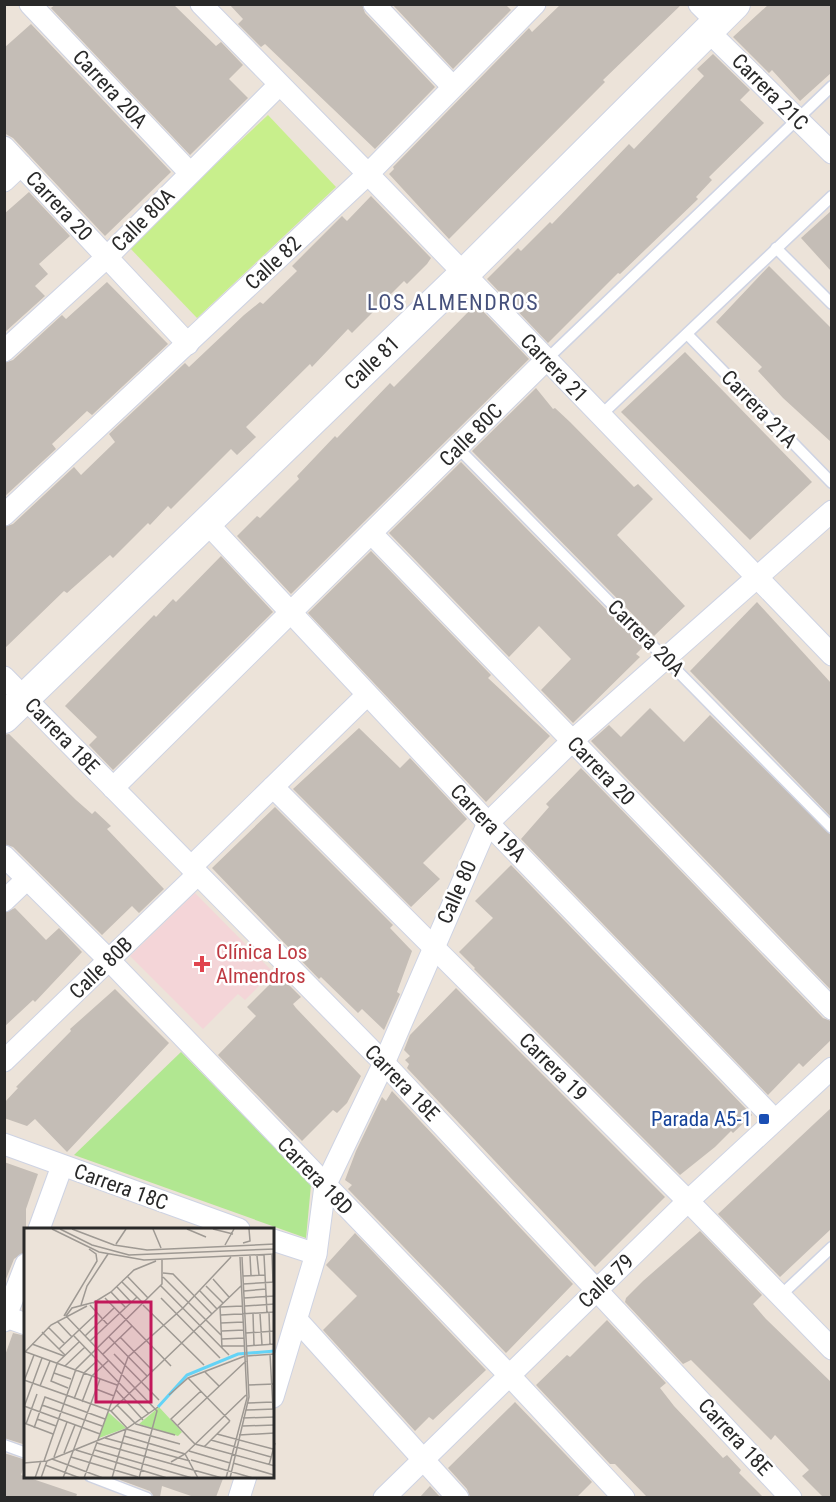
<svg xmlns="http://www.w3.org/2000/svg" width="836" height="1502" viewBox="0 0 836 1502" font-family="'Roboto Condensed',sans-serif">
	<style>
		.medical { fill: #f4d5d8 }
		.green { fill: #b1e791 }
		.pitch { fill: #c8ef8c }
		.building { fill: #c4bdb6 }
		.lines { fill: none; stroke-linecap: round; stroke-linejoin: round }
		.lane-casing { stroke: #ced3e3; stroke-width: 13 }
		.street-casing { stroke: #ced3e3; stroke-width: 23 }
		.secondary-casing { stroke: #ced3e3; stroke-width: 32 }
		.lane { stroke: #fff; stroke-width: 10 }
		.street { stroke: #fff; stroke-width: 21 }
		.secondary { stroke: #fff; stroke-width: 30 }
		.health-dot { fill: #e0444e; stroke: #fff; stroke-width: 2 }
		.transit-dot { fill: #1a4fb4; stroke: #fff; stroke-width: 2 }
		.labels { text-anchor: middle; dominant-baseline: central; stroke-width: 5; stroke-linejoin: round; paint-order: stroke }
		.street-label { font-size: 21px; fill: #292929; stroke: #fff }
		.health-label { font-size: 21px; fill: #be3a42; stroke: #fff; text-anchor: start }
		.transit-label { font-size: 21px; fill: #164399; stroke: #fff; text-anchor: end }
		.neighbourhood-label { font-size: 22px; letter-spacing: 1.5px; fill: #46517c; stroke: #fff }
		.inset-river { fill: none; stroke: #64d3f6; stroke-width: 3 }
		.inset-road { fill: none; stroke: #9e9993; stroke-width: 1.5 }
		.view { fill: #c2185b; fill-opacity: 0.15; stroke: #c2185b; stroke-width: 3 }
		.inset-edge { fill: none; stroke: #292929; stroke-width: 3 }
	</style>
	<rect width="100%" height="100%" fill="#ece3d9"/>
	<!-- medical -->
	<polygon class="medical" points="195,893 273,972 245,1000 238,994 203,1029 130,956"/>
	<!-- green -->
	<polygon class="green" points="181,1052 311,1185 306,1238 74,1155"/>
	<!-- pitch -->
	<polygon class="pitch" points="268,115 336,187 197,318 128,246"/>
	<!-- building -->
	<g class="building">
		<polygon points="56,4 173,4 216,46 221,42 243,65 229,79 248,98 190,155 51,8"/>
		<polygon points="229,4 362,4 365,13 435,87 375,149 265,44 261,47 238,24 243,19"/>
		<polygon points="392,4 505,4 511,10 453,69"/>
		<polygon points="561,4 682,4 603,80 605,82 449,239 389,174 394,169 393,167 529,28 532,32"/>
		<polygon points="769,4 831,4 831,73 800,101 772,70 769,73 733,37"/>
		<polygon points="31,24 171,172 105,236 13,138 4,133 4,48"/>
		<polygon points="713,54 750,90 740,100 764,123 709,177 712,180 696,197 698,199 620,274 618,273 548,343 487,279 518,248 521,251 550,222 552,224 629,144 634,149 704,76 697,69"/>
		<polygon points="29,192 70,236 39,264 48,274 35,286 45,296 4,333 4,214"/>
		<polygon points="371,196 431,258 427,264 407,284 404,281 352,333 348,329 312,367 310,364 246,427 256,437 237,455 231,449 171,509 168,506 150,525 148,523 113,558 110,555 67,593 64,591 4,649 4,527 13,524 74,467 81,475 115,442 109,434 185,363 189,367 244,315 260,302 263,304 297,271 292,266 342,216 347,221"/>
		<polygon points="831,211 831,271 801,238"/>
		<polygon points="769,266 831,328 831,442 783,398 758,371 762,367 716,322"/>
		<polygon points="107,282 168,344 92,415 87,411 52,444 56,449 4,497 4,363 13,360 62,315 66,319"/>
		<polygon points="476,304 529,359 291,594 237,536 257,516 260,518 299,479 297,476 335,436 337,438 390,383 394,387"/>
		<polygon points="685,352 812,482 750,540 621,412"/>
		<polygon points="536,388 553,409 555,408 570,422 634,487 638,484 653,499 617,535 685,606 654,636 472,451"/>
		<polygon points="461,462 643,647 636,654 640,657 573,723 541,690 571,659 539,626 509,657 389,533"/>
		<polygon points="371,551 491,675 488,678 550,736 486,802 308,613"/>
		<polygon points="221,556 273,612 113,770 89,745 97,737 65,706 154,615 156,617 173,599 176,602"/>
		<polygon points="757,602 831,683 831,817 690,671"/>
		<polygon points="650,708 684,742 710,715 831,835 831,990 591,741 609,725 621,737"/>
		<polygon points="359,728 400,768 410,758 467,819 423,863 440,879 411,907 293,789"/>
		<polygon points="9,734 76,800 92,814 95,811 111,826 107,829 164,889 139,913 132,906 102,935 13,847 4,844 4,735"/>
		<polygon points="581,768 823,1018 831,1021 831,1040 803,1067 799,1063 768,1095 521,839 549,807 546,804"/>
		<polygon points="275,807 393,925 390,928 412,951 397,992 400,994 384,1030 362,1009 358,1013 321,977 319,979 212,868"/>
		<polygon points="511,865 752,1115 733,1133 731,1131 715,1147 680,1175 474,969 475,968 459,952 493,918 475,901"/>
		<polygon points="15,908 46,940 59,928 82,952 35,1002 33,1000 4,1027 4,913"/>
		<polygon points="279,975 301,997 293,1004 296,1008 361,1076 347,1103 337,1113 333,1110 302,1141 218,1055 256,1016 247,1007"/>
		<polygon points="456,988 665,1197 595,1267 407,1068 409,1064 405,1060 410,1056 404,1050 410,1035"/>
		<polygon points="115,989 169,1043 67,1152 35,1119 27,1126 4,1118 4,1103 18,1088 16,1087 71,1031 70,1029"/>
		<polygon points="392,1091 573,1284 506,1353 348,1189 352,1185 345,1180 356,1151 382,1097 386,1101"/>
		<polygon points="831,1108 831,1229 780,1277 718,1214"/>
		<polygon points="4,1162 38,1174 26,1209 26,1251 14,1259 4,1284"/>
		<polygon points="700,1231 762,1295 753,1304 766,1319 831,1382 831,1497 823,1497 802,1476 809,1470 775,1435 771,1440 691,1360 683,1364 625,1302 626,1298 643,1281"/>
		<polygon points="355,1233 486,1370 433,1420 429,1417 415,1431 323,1330 357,1296 326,1265"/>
		<polygon points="607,1320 666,1383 660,1388 674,1406 723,1458 727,1455 741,1470 739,1473 763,1497 647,1497 615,1464 610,1464 536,1385 567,1355 570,1357"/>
		<polygon points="13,1333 26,1336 26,1445 4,1438 4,1358"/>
		<polygon points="515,1402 592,1482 577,1497 470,1497 467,1489 448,1468"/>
		<polygon points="4,1453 26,1460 21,1475 77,1494 76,1497 4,1497"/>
		<polygon points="121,1476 224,1476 216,1497 194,1497 162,1486 160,1497 154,1497 150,1491 120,1480"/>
		<polygon points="430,1486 440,1497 420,1497"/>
	</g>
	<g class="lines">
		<defs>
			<g id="lane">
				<polyline points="776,248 832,304"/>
				<polyline points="687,334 832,483"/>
				<polyline points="546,360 832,86"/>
				<polyline points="600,416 832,196"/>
				<polyline points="458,448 832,828"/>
				<polyline points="780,1296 832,1247"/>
				<polyline points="4,1445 26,1453"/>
				<polyline points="90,1476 147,1498"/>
			</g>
			<g id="street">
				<polyline points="30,4 190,173"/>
				<polyline points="201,4 368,174 832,655"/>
				<polyline points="374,4 452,86"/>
				<polyline points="699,4 717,22"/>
				<polyline points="708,31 832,153"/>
				<polyline points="4,147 188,344"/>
				<polyline points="4,181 21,165"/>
				<polyline points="4,351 107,257 278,86"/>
				<polyline points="4,515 368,174 535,4"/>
				<polyline points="207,523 488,823 774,1119"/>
				<polyline points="371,533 832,1009"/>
				<polyline points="4,677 384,1063 791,1498"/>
				<polyline points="273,787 688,1201 832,1349"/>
				<polyline points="113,788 546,360"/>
				<polyline points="4,856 110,961 509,1375 624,1498"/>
				<polyline points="191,867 367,695"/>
				<polyline points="4,901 27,879"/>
				<polyline points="4,1061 197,875"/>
				<polyline points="4,1144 239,1229"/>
				<polyline points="39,1229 62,1166"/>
				<polyline points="273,1240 316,1254"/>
				<polyline points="6,1317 26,1324"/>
				<polyline points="297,1320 458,1498"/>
				<polyline points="4,1321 26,1264"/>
				<polyline points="273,1397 316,1254 325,1186 384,1063 488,823 572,741 832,511"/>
				<polyline points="239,1498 246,1476"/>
				<polyline points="384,1498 688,1201 832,1068"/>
			</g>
			<polyline id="secondary" points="4,718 464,274 735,4"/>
		</defs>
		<!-- lane casing -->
		<use href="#lane" class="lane-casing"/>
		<!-- street casing -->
		<use href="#street" class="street-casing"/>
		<!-- secondary casing -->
		<use href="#secondary" class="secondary-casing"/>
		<!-- lane -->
		<use href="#lane" class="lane"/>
		<!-- street -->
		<use href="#street" class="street"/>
		<!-- secondary -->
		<use href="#secondary" class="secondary"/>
	</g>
	<!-- markers -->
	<path class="health-dot" d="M199 955h6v6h6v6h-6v6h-6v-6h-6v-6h6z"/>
	<rect class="transit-dot" x="758" y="1113" width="12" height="12" rx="3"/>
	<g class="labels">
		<!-- street labels -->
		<g class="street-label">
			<text transform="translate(110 89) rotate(47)">Carrera 20A</text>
			<text transform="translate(770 92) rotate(45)">Carrera 21C</text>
			<text transform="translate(59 206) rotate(47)">Carrera 20</text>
			<text transform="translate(143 220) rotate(-45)">Calle 80A</text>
			<text transform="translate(273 263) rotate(-43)">Calle 82</text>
			<text transform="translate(372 363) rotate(-44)">Calle 81</text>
			<text transform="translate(554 368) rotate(46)">Carrera 21</text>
			<text transform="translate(759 409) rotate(46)">Carrera 21A</text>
			<text transform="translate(471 435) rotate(-45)">Calle 80C</text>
			<text transform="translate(646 638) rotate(45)">Carrera 20A</text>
			<text transform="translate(62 736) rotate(46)">Carrera 18E</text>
			<text transform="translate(601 771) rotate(46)">Carrera 20</text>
			<text transform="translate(488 823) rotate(46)">Carrera 19A</text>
			<text transform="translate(457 892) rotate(-66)">Calle 80</text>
			<text transform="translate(101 968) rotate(-44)">Calle 80B</text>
			<text transform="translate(553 1067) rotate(45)">Carrera 19</text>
			<text transform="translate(402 1083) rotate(46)">Carrera 18E</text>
			<text transform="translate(315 1176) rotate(46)">Carrera 18D</text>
			<text transform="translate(121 1187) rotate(20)">Carrera 18C</text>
			<text transform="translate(606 1281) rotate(-44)">Calle 79</text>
			<text transform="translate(735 1437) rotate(47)">Carrera 18E</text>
		</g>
		<!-- health labels -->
		<g class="health-label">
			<text x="216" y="952">Clínica Los<tspan x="216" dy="24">Almendros</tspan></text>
		</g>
		<!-- transit labels -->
		<g class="transit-label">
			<text x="752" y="1119">Parada A5-1</text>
		</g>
		<!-- neighbourhood labels -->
		<g class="neighbourhood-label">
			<text x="453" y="302">LOS ALMENDROS</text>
		</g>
	</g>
	<!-- overview -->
	<g transform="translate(24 1228)">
		<rect width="250" height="250" fill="#ece3d9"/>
		<path d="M135 179 158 204 154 208 115 196ZM84 184 102 200 75 210Z" fill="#b1e791"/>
		<path class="inset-river" d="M134 179 163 147 214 126 251 123"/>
		<path class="inset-road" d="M28 1 75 24 120 32 251 26M36 1 68 17 105 27 251 21M48 1 90 17 123 22 251 16M129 1 137 20M163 1 182 9M189 1 209 6M219 15 226 13 225 1M92 16 102 1M201 17 210 1M240 27 243 85M248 27 249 54M226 28 227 47M233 28 235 47M139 45 149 46 188 86M103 48 124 70M219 48 241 47M139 49 197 107M189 51 205 69M98 54 119 75M219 56 251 54M137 58 205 127M182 58 199 75M93 59 107 74M176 63 193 81M220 63 242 61M87 64 102 80M81 70 147 138M137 70 196 130M220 70 251 68M71 74 48 80 42 88 133 183 115 250M69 75 87 64 110 42 132 33M57 77 63 58 84 26M66 77 84 97M119 77 180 137M196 78 198 120M221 78 251 76M196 79 218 78M245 85 246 116M229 86 230 117M236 86 238 117M197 87 251 84M40 88 73 33 72 26 65 21M33 93 48 109M197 95 219 94M24 99 41 116M198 103 220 102M18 104 41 127M222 105 251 103M50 108 125 186M61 108 90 80M85 109 123 148M96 109 129 143M198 111 220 110M66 113 113 69M8 116 40 128M198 118H220M223 118 251 116M35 121 73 85M2 124 93 157M0 125 27 97 63 78M79 126 108 98M90 126 135 172M246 126 249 181M223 128 251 126M33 135 55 114M33 136 27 153 44 160M41 138 61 119M181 144 195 158M30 145 47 151M164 150 206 193M0 152 87 183 103 200M0 153 10 127M224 157 251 156M16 158 26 133M72 161 90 168M92 162 119 192M177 163 147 191 165 210 171 216 251 238M145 167 164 150 221 128M50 171 60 145 74 132M58 174 68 148 85 132M224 175 249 174M18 177 78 198M93 177 112 196 151 207M0 178 76 206M0 179 18 130M222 182 251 181M87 183 218 57M219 190 251 189M13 191 32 198M0 195 29 206M2 196 13 166M153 198 222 133M219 198 251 197M10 200 21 169 81 191M193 206 249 221M215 207 251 205M100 208 161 226 174 250M81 210 166 233M187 212 247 229M73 215 198 250M180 219 206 193M52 222 143 250M71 222 168 250M165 223 206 235M40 225 51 197M30 229 43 194M47 229 114 249M28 231 79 250M167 232 229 250M20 233 52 141 138 56V32M147 234 161 226 222 167M0 235 23 233 102 201 134 179M209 235 250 247M21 237 56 250M245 237 251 215M11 250 17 233M17 250 23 233M39 250 76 151M60 250 104 129 159 80 207 29M88 250 102 201 156 216M202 250 223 170 216 29M206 250 225 169 218 29"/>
		<path class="view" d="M72 74H127V174H72Z"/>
		<rect width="250" height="250" class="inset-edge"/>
	</g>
	<!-- border -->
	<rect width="836" height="1502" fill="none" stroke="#292929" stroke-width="12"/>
</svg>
